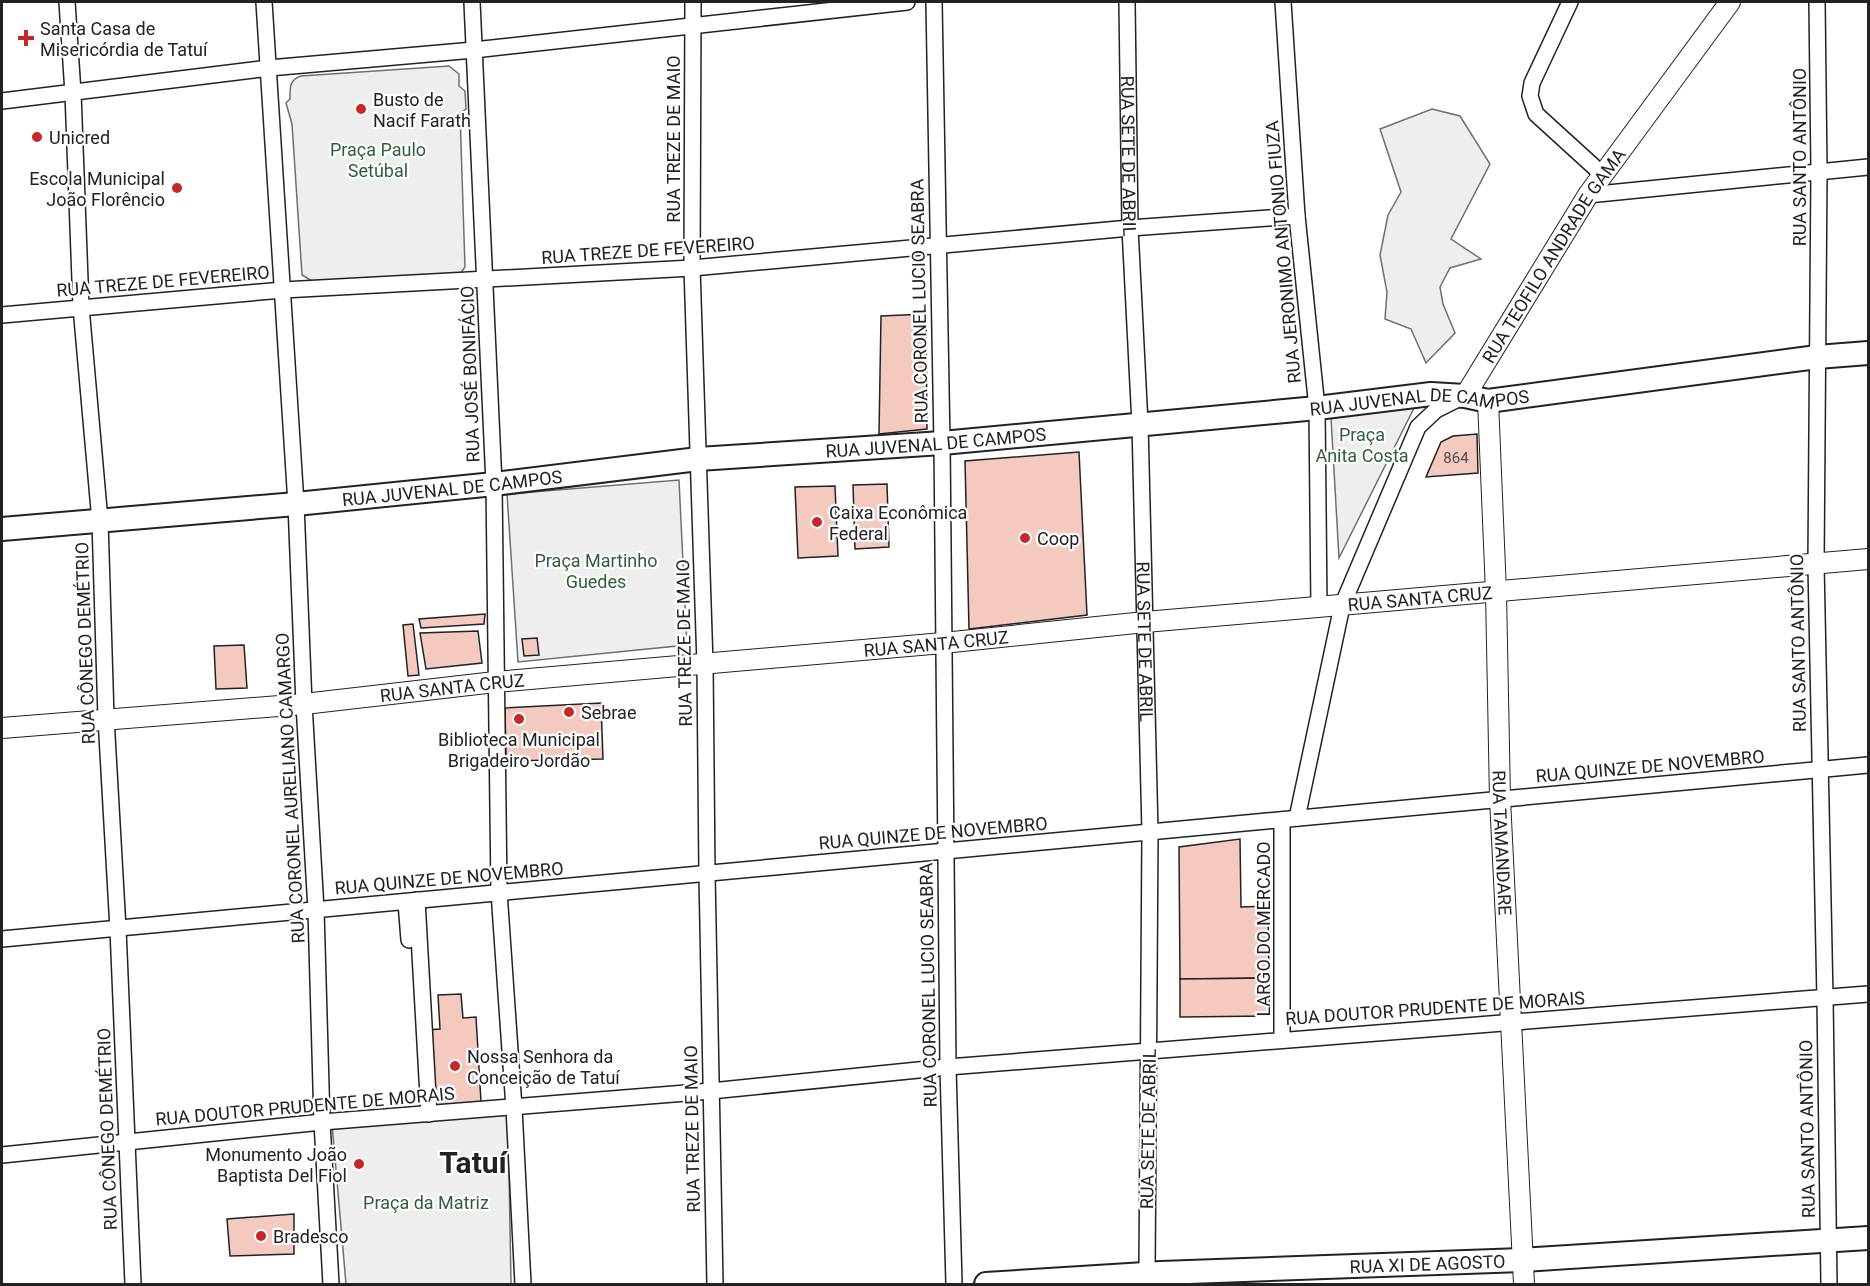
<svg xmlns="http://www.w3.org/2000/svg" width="1870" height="1286" viewBox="0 0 1870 1286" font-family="Roboto,sans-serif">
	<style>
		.green { fill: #eee; stroke: #6f6f6f; stroke-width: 1.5 }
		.building { fill: #f3c9c0; stroke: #222; stroke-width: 1.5 }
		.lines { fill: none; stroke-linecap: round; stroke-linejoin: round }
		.street-casing { stroke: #222; stroke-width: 18 }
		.secondary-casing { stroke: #222; stroke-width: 22 }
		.primary-casing { stroke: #222; stroke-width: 26 }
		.street { stroke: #fff; stroke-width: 15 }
		.secondary { stroke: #fff; stroke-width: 20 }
		.primary { stroke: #fff; stroke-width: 22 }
		.poi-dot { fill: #c62828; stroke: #fff; stroke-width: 2 }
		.labels { text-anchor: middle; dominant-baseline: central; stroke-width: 4.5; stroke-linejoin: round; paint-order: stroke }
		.number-label { font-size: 15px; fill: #564c4a }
		.poi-label { font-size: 18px; fill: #222; stroke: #fff; text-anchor: start }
		.street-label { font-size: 18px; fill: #222; stroke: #fff }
		.park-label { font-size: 18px; fill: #2f5e38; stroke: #fff }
		.town-label { font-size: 30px; font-weight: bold; fill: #222; stroke: #fff }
	</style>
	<rect width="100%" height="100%" fill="#fff"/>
	<!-- green -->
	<g class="green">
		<path d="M449 66 459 74V86L465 91 466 109 460 113 465 267 458 277 312 281 302 275 292 124 286 103 290 99C290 88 289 80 301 76Z"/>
		<polygon points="1432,109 1460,116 1490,164 1451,239 1481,259 1450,268 1440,287 1443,304 1455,333 1426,363 1411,329 1385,319 1387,292 1380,255 1388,215 1401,192 1380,129"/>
		<polygon points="1414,408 1339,558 1331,418"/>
		<polygon points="679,480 687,645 518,662 507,494"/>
		<polygon points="508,1115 511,1284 346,1284 332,1124"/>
	</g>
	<!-- building -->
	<g class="building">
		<polygon points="926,314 927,429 879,434 881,316"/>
		<polygon points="1477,434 1478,473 1426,477 1441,442 1453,436"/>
		<polygon points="1079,452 1087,615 969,629 965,461"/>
		<polygon points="887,484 889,547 855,549 853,485"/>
		<polygon points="835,486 838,556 798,558 795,487"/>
		<polygon points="485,614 484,624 421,628 419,619"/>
		<polygon points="413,624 419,675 408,676 403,625"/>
		<polygon points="478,631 482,663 426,669 420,633"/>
		<polygon points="537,638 539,655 524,656 522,639"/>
		<polygon points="244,645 247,688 216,689 214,646"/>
		<polygon points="601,703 603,759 506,761 505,708"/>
		<polygon points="1240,839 1241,907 1268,906 1269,978 1180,979 1179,847"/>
		<polygon points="1269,978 1269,1016 1180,1017 1180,979"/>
		<polygon points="461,994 463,1018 476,1017 481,1102 434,1109 427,1030 440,1029 438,995"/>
		<polygon points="294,1214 294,1254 230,1256 227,1219"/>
	</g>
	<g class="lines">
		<defs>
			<g id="street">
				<polyline points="67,2 73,93 81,307 100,521 106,718 118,929 133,1284"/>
				<polyline points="264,2 296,504 304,704 316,910 322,1122 331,1284"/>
				<polyline points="472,2 494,484 499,892 514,1108 523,1284"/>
				<polyline points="693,2 692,268 705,664 707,874 715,1284"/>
				<polyline points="934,2 942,443 948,1067 954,1284"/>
				<path id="s1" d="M1127 2 1130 228 1140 424 1150 832 1147 1274"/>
				<polyline points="1283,2 1297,216 1317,408 1319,608"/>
				<polyline points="1570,2 1532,83 1530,96 1536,114 1603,175"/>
				<polyline points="1817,2 1819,170 1816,565 1825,998 1829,1284"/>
				<polyline points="2,101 269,68 474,50 907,2"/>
				<polyline points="1588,195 1868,167"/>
				<polyline points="2,315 283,290 692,268 1130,228 1297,216"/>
				<polyline points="1297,818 1342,606 1418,427 1436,410 1462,397"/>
				<polyline points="417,900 429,1114"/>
				<polyline points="406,902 409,940"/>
				<polyline points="2,939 1868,765"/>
				<polyline points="1282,1039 1282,820"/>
				<polyline points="2,1155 322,1122 711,1091 948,1067 1868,994"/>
			</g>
			<g id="secondary">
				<path id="s2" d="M1465 396 1588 195 1730 2"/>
				<path id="s3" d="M1488 401 1496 592 1500 799 1524 1284"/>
				<path id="s4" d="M2 728 304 704 495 682 943 643 1145 622 1868 559"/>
			</g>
			<g id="primary">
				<path id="s5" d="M2 529 296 504 494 484 698 459 942 443 1317 408 1431 394 1465 396 1488 401 1817 357 1868 353"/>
				<path id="s6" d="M986 1284 1161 1273 1522 1260 1868 1238"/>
			</g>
		</defs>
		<!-- street casing -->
		<use href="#street" class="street-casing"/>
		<!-- secondary casing -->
		<use href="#secondary" class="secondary-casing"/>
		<!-- primary casing -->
		<use href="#primary" class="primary-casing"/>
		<!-- street -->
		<use href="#street" class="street"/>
		<!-- secondary -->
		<use href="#secondary" class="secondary"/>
		<!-- primary -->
		<use href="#primary" class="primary"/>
	</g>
	<!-- markers -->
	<g class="poi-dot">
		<path d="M23 29h6v6h6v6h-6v6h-6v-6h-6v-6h6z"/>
		<circle cx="361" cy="109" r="6"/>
		<circle cx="37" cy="137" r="6"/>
		<circle cx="177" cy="188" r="6"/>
		<circle cx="817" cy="522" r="6"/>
		<circle cx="1025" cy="538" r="6"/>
		<circle cx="569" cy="712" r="6"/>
		<circle cx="519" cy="719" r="6"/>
		<circle cx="455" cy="1066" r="6"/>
		<circle cx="359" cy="1164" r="6"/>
		<circle cx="261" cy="1236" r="6"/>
	</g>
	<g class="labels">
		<!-- number labels -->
		<g class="number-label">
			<text x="1456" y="458">864</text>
		</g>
		<!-- poi labels -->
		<g class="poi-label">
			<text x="40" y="28">Santa Casa de<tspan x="40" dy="21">Misericórdia de Tatuí</tspan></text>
			<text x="373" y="99">Busto de<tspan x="373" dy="21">Nacif Farath</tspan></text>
			<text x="49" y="137">Unicred</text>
			<text x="165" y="178" text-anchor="end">Escola Municipal<tspan x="165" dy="21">João Florêncio</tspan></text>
			<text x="829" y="512">Caixa Econômica<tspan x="829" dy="21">Federal</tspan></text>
			<text x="1037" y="538">Coop</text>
			<text x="581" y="712">Sebrae</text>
			<text x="519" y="739" text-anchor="middle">Biblioteca Municipal<tspan x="519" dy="21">Brigadeiro Jordão</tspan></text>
			<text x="467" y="1056">Nossa Senhora da<tspan x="467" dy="21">Conceição de Tatuí</tspan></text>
			<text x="347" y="1154" text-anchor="end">Monumento João<tspan x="347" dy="21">Baptista Del Fiol</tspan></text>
			<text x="273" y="1236">Bradesco</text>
		</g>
		<!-- street labels -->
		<g class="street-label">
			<text transform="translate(673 139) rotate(-90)">RUA TREZE DE MAIO</text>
			<text stroke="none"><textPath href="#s1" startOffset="154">RUA SETE DE ABRIL</textPath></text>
			<text transform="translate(1799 157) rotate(-90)">RUA SANTO ANTÔNIO</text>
			<text transform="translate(648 250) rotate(-4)">RUA TREZE DE FEVEREIRO</text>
			<text transform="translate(1283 252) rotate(-95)">RUA JERONIMO ANTONIO FIUZA</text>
			<text stroke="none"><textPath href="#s2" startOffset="166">RUA TEOFILO ANDRADE GAMA</textPath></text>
			<text transform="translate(163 281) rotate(-5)">RUA TREZE DE FEVEREIRO</text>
			<text transform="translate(919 301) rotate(-91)">RUA CORONEL LUCIO SEABRA</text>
			<text transform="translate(470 374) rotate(-92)">RUA JOSÉ BONIFÁCIO</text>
			<text stroke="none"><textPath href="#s5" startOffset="1424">RUA JUVENAL DE CAMPOS</textPath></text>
			<text stroke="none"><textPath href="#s5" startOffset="938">RUA JUVENAL DE CAMPOS</textPath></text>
			<text stroke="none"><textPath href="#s5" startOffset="452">RUA JUVENAL DE CAMPOS</textPath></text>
			<text stroke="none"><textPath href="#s4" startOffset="1424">RUA SANTA CRUZ</textPath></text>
			<text transform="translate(85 643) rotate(-92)">RUA CÔNEGO DEMÉTRIO</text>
			<text transform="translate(684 643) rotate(-91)">RUA TREZE DE MAIO</text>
			<text stroke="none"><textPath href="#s4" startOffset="938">RUA SANTA CRUZ</textPath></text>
			<text stroke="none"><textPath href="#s1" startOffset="640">RUA SETE DE ABRIL</textPath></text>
			<text transform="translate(1798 643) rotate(-91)">RUA SANTO ANTÔNIO</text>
			<text stroke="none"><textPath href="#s4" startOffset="452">RUA SANTA CRUZ</textPath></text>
			<text transform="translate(1650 766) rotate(-5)">RUA QUINZE DE NOVEMBRO</text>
			<text transform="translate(290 788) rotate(-93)">RUA CORONEL AURELIANO CAMARGO</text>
			<text transform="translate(933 833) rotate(-5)">RUA QUINZE DE NOVEMBRO</text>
			<text stroke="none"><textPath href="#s3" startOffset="442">RUA TAMANDARE</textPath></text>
			<text transform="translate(449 878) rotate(-5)">RUA QUINZE DE NOVEMBRO</text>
			<text transform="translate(1263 929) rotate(-90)">LARGO DO MERCADO</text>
			<text transform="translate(928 985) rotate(-91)">RUA CORONEL LUCIO SEABRA</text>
			<text transform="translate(1435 1008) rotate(-4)">RUA DOUTOR PRUDENTE DE MORAIS</text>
			<text transform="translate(305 1106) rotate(-5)">RUA DOUTOR PRUDENTE DE MORAIS</text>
			<text transform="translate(107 1129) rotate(-92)">RUA CÔNEGO DEMÉTRIO</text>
			<text transform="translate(692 1129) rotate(-91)">RUA TREZE DE MAIO</text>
			<text transform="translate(1148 1129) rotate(-89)">RUA SETE DE ABRIL</text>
			<text transform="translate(1807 1129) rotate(-91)">RUA SANTO ANTÔNIO</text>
			<text stroke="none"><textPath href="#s6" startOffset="442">RUA XI DE AGOSTO</textPath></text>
		</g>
		<!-- park labels -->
		<g class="park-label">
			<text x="378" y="149">Praça Paulo<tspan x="378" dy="21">Setúbal</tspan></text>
			<text x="1362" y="434">Praça<tspan x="1362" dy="21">Anita Costa</tspan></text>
			<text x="596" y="560">Praça Martinho<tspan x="596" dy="21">Guedes</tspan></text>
			<text x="426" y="1202">Praça da Matriz</text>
		</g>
		<!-- town labels -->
		<g class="town-label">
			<text x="473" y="1162">Tatuí</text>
		</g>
	</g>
	<!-- border -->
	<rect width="1870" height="1286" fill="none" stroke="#222222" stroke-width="6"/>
</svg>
